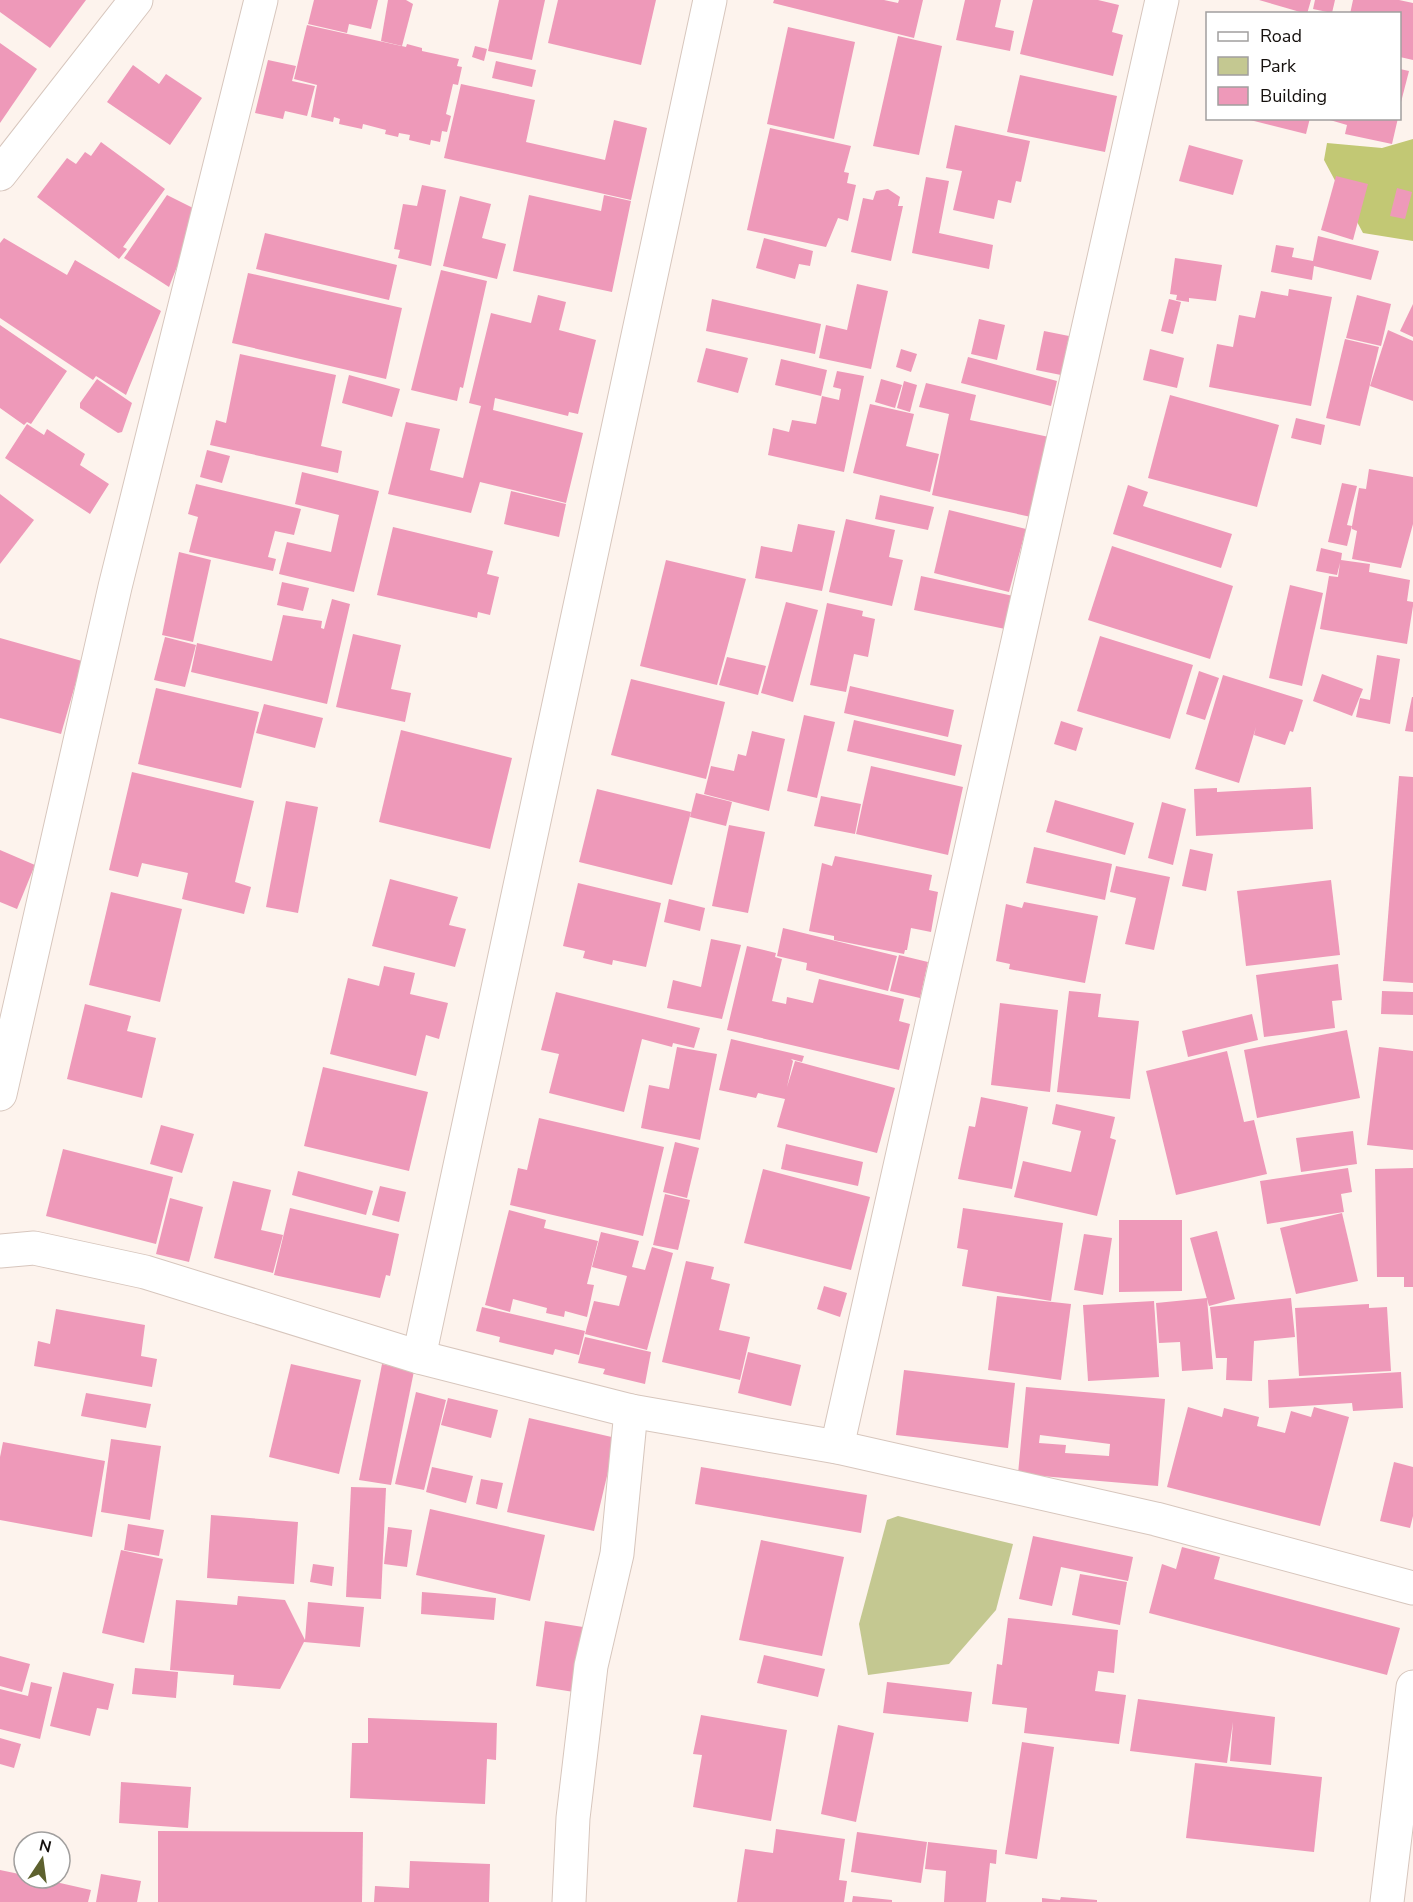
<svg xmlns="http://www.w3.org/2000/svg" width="1413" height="1902" viewBox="0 0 1413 1902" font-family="'Nunito Sans',sans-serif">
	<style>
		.green { fill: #c4c891 }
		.forest { fill: #c2c874 }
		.building { fill: #ee99b9; fill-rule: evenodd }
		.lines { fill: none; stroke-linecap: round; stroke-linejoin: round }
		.minor-casing { stroke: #d7c6bd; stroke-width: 35 }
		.minor { stroke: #fff; stroke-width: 33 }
	</style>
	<rect width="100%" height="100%" fill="#fdf3ed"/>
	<!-- green -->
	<polygon class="green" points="898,1516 1013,1544 996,1610 949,1664 868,1675 859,1624 887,1520"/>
	<!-- forest -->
	<polygon class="forest" points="1413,139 1413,241 1363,233 1324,160 1327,143 1382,148"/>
	<!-- building -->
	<g class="building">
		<polygon points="0,0 86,0 50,48 0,12"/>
		<polygon points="314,0 378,0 371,29 349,24 347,33 308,24"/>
		<polygon points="388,0 406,0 413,4 402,46 381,41"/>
		<polygon points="499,0 545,0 532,60 488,51"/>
		<polygon points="558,0 656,0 641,65 548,43"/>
		<polygon points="774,0 884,0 898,3 899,0 923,0 914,38 773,3"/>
		<polygon points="965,0 1001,0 995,27 1014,31 1010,51 956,40"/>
		<polygon points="1033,0 1098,0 1119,5 1112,32 1123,35 1113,76 1020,54"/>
		<polygon points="1259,0 1311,0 1307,14"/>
		<polygon points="1315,0 1335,0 1332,13 1313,9"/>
		<polygon points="1353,0 1399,0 1413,3 1413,60 1400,57 1400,14 1350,14"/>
		<polygon points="307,25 406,47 407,44 422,48 422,51 459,59 457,66 462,67 458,85 453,84 446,114 451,116 447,132 442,131 440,142 431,140 430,145 409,140 410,135 399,133 398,137 385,134 386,130 363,124 362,129 339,124 340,119 334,117 333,122 311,117 317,85 294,79"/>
		<polygon points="788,27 855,42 834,139 767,124"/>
		<polygon points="898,36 942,46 919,155 873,146"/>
		<polygon points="0,43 37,69 0,123"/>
		<polygon points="475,46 487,49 484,61 472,57"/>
		<polygon points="268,60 296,66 292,81 315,86 307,116 285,111 283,119 255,113"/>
		<polygon points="496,61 536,70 532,87 492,78"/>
		<polygon points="133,65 159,84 166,74 202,98 170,145 107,102"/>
		<polygon points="1400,69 1409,71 1400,106"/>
		<polygon points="1020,75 1117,96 1105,152 1007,132"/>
		<polygon points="461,84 535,100 526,142 605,160 614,120 647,128 631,200 444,158"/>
		<polygon points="1242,118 1310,118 1306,134"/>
		<polygon points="1323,118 1398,118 1392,144 1345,134 1347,125"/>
		<polygon points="955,125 1030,141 1021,182 1016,181 1011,203 998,200 994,219 953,210 962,171 946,168"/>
		<polygon points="770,128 851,146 844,172 849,173 847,183 856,185 848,221 838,218 826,247 747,230"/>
		<polygon points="101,142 165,189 123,247 127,249 119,259 37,197 67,158 76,164 85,152 91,156"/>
		<polygon points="1189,145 1243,160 1233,195 1179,181"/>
		<polygon points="1336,176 1368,184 1353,240 1321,230"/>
		<polygon points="926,177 949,181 939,233 993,245 989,269 912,253"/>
		<polygon points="422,185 446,190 431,266 398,258 400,250 394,249 403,204 417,206"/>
		<polygon points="1397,188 1412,192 1405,219 1390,216"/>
		<polygon points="888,189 900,197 898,206 903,206 891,261 851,252 863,198 873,200 876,191"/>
		<polygon points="167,195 199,211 169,287 124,258"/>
		<polygon points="529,195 601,211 604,195 631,201 612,292 513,271"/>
		<polygon points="460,196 491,204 482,238 506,244 497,279 443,266"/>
		<polygon points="265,233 397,265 389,300 256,269"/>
		<polygon points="1318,236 1379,251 1371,280 1314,266 1312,280 1271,272 1276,245 1294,248 1292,257 1313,261"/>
		<polygon points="4,238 67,275 75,260 161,311 126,395 96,376 93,380 0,318 0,243"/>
		<polygon points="764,238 813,251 810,266 799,264 795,279 756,268"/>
		<polygon points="1175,258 1222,265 1216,301 1189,298 1189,302 1176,300 1177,295 1170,294"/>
		<polygon points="441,270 487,281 463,388 460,387 457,401 411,390"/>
		<polygon points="248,273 402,308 386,379 232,343"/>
		<polygon points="857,284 888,291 871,369 819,358 826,325 847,330"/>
		<polygon points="1289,289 1332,297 1311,406 1209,387 1217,344 1233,347 1239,315 1255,318 1261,291 1288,296"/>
		<polygon points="538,295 566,302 559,330 596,340 578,414 569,412 568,416 495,398 493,410 583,433 566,503 480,482 471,513 388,494 406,422 440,429 430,470 463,478 481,406 469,403 491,313 531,323"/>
		<polygon points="1357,295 1391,304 1381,346 1346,338"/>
		<polygon points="712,299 821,324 815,354 706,331"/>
		<polygon points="1169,299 1181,302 1173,334 1161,331"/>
		<polygon points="1413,304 1413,337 1400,331"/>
		<polygon points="979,319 1005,325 997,360 971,354"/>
		<polygon points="0,325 67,371 31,424 27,422 24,425 0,408"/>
		<polygon points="1388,330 1413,341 1413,401 1370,386"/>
		<polygon points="1044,331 1069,336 1061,375 1036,370"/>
		<polygon points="1345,339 1379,347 1360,426 1326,418"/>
		<polygon points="706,348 748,358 738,393 697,382"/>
		<polygon points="901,349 917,354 911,372 896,367"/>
		<polygon points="1150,349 1184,358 1177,388 1143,380"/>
		<polygon points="240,354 336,375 321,446 342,451 338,473 210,445 216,420 226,423"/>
		<polygon points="968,357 1057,381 1051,406 961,383"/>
		<polygon points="781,359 827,370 821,396 775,385"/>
		<polygon points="837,371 864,376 844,472 768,455 773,428 789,432 792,420 816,424 822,396 839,400 841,389 833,387"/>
		<polygon points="349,375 400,389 392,417 342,403"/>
		<polygon points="97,379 132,403 122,432 118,433 80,408 80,403"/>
		<polygon points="881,379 902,385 895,408 875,402"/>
		<polygon points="904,381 917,385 910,412 897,408"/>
		<polygon points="926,383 976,395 970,420 1049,437 1031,517 932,495 949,414 919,407"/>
		<polygon points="1170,395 1279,425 1257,507 1148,478"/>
		<polygon points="870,404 914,414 906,446 939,454 930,492 853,473"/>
		<polygon points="1296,418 1325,425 1321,445 1291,438"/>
		<polygon points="27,424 44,435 47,429 85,454 80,465 109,484 90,514 5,458"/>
		<polygon points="207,450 230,456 222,483 200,477"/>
		<polygon points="1369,469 1413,477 1413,524 1401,568 1352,559 1357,531 1352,529 1352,526 1347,546 1328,542 1342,483 1357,486 1347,525 1352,526 1359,488 1366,489"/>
		<polygon points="302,472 379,491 354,592 279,574 287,542 331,552 339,515 295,504"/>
		<polygon points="196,484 301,509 294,535 275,531 268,557 276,559 273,571 189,552 198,517 188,514"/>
		<polygon points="1128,485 1148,492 1143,506 1232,534 1221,568 1113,534"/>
		<polygon points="511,491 566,504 559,537 504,524"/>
		<polygon points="0,494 34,520 0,564"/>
		<polygon points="880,495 934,507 928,530 875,519"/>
		<polygon points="949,510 1026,529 1009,592 934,573"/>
		<polygon points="846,519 895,530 889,557 903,560 892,606 829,592"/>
		<polygon points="798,524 835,531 822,591 755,578 761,546 792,552"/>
		<polygon points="393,527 493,551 487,574 499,577 490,615 478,612 477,618 377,595"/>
		<polygon points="1112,546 1233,586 1210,659 1088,620"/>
		<polygon points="1321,548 1342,553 1341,560 1370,564 1369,572 1410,580 1407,601 1413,602 1413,606 1407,644 1320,629 1329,576 1338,577 1340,563 1337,575 1316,571"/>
		<polygon points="179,552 211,560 193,642 162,635"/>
		<polygon points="666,560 746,579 717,685 640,666"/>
		<polygon points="921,576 1018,597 1010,630 914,610"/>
		<polygon points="282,582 309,588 303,611 277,605"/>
		<polygon points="1290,585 1323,593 1302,686 1269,678"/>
		<polygon points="332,599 350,604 327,704 191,672 197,643 272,661 283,615 322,621 321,628 324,629"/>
		<polygon points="786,602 818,610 793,702 761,693"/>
		<polygon points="827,603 863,611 862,616 875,619 868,657 854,654 846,692 810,685"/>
		<polygon points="353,634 401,645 391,689 411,693 405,722 336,707"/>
		<polygon points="1100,636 1193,665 1170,739 1077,711"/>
		<polygon points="165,637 196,645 185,687 154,680"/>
		<polygon points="0,638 82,661 61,734 0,718"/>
		<polygon points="1377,655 1400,659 1390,724 1356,717 1360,698 1370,700"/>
		<polygon points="727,657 766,666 758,695 719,685"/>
		<polygon points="1199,671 1219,678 1205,720 1186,714"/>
		<polygon points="1322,674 1363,689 1352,716 1313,701"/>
		<polygon points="1223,675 1303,700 1293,732 1290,731 1285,745 1254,735 1256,727 1239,783 1195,769"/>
		<polygon points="631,679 725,702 706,779 611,755"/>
		<polygon points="850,686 954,710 948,737 844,713"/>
		<polygon points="156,688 259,712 241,788 138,764"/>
		<polygon points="1412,697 1413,697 1413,732 1405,731"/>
		<polygon points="264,704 323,718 315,748 256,733"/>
		<polygon points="804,715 835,722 817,798 787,791"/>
		<polygon points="854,720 962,745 955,776 847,751"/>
		<polygon points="1061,721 1083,728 1076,751 1054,744"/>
		<polygon points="401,730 512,758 490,849 379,822"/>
		<polygon points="752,731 785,739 769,811 704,794 711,766 734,771 738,754 746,756"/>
		<polygon points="871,766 963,787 948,855 856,834"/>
		<polygon points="132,772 254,801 235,882 251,887 244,914 182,899 188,873 142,863 138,877 109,870"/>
		<polygon points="1399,776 1413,777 1413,983 1383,981"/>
		<polygon points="1311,787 1313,829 1196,836 1194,789 1217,788 1217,792"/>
		<polygon points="597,789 691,812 672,885 579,862"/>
		<polygon points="696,793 732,802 726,826 690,817"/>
		<polygon points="821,796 861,804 855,834 814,826"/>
		<polygon points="1055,800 1134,823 1125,855 1046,832"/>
		<polygon points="286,801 318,807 298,913 266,907"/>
		<polygon points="1162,802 1186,809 1173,865 1148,858"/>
		<polygon points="729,825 765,832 748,913 712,906"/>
		<polygon points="1034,847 1112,864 1105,900 1026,883"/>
		<polygon points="1190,849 1213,854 1206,891 1182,886"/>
		<polygon points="0,850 35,865 17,909 0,902"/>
		<polygon points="835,856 932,875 929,890 938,892 931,932 911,928 907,950 905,950 904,954 834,940 834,936 809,931 822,863 832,866"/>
		<polygon points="1116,866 1170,877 1154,950 1125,944 1136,898 1110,892"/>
		<polygon points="390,879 458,897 449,925 466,929 455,967 372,946"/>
		<polygon points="1331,880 1340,955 1246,966 1237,891"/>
		<polygon points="578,883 661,903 646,967 613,960 612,965 583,958 585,951 563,946"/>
		<polygon points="111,892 182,909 160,1002 89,985"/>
		<polygon points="669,899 705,908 700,931 664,922"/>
		<polygon points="1024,902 1098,916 1085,983 1009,969 1010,964 996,961 1006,904 1022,908"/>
		<polygon points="783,928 897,956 888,991 806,970 807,963 777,956"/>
		<polygon points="711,939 741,945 722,1019 667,1008 673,980 701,987"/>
		<polygon points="747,946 776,953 775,957 782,959 772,1001 786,1004 787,997 813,1003 819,979 904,999 899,1021 910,1024 899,1070 727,1030"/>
		<polygon points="899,955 928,962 920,998 890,991"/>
		<polygon points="1338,964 1342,1000 1332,1001 1335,1028 1264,1037 1256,975"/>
		<polygon points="384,966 415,973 410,994 448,1003 439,1039 426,1035 416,1076 330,1054 348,978 379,986"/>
		<polygon points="1069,991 1101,994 1098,1017 1139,1021 1130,1099 1057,1092"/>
		<polygon points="1382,991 1413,992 1413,1015 1381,1014"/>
		<polygon points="556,992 700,1028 694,1048 673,1043 672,1047 642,1039 624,1112 549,1093 559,1054 541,1050"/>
		<polygon points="1000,1003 1058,1010 1050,1092 991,1085"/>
		<polygon points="85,1004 131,1016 127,1031 156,1038 142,1098 67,1079"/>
		<polygon points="1252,1014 1258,1040 1188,1057 1182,1031"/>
		<polygon points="1347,1030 1360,1098 1257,1118 1244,1050"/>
		<polygon points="731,1039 804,1056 802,1062 791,1059 793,1061 787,1087 795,1061 895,1088 877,1153 777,1127 785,1099 758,1093 756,1098 719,1090"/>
		<polygon points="677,1047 717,1054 700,1140 641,1128 649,1085 669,1089"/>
		<polygon points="1379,1047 1413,1051 1413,1150 1367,1145"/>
		<polygon points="1227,1051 1244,1122 1254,1120 1267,1174 1176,1195 1146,1071"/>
		<polygon points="323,1067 428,1092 409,1171 304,1146"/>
		<polygon points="981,1097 1028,1107 1012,1189 958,1179 969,1126 975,1127"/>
		<polygon points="1056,1104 1115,1117 1110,1138 1116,1140 1097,1216 1014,1197 1023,1161 1071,1172 1081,1131 1052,1124"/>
		<polygon points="539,1118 664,1147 643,1236 510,1205 518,1168 527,1170"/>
		<polygon points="161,1125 194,1134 182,1173 150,1164"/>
		<polygon points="1353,1131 1357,1164 1301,1172 1296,1138"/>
		<polygon points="675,1142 699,1148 687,1198 663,1192"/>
		<polygon points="786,1144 863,1162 858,1186 781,1169"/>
		<polygon points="63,1149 173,1177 156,1244 46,1216"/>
		<polygon points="1348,1168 1352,1192 1341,1194 1344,1212 1267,1224 1260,1181"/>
		<polygon points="1413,1168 1413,1287 1404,1287 1404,1277 1377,1277 1375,1169"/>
		<polygon points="763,1169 870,1197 851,1270 744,1243"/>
		<polygon points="298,1171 373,1191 366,1215 292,1195"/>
		<polygon points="233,1181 271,1190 261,1230 283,1235 273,1273 214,1258"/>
		<polygon points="380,1186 406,1192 399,1222 372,1215"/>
		<polygon points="665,1194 690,1200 678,1250 653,1245"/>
		<polygon points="170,1198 203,1207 189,1262 156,1254"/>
		<polygon points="290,1208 399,1234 390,1276 386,1275 380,1298 274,1275"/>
		<polygon points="963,1208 1063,1223 1051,1301 962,1286 968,1250 957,1248"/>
		<polygon points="509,1210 546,1220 544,1228 598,1241 587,1284 594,1285 587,1317 565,1311 564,1317 546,1313 547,1308 513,1299 510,1312 485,1305"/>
		<polygon points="1342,1213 1358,1281 1296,1294 1280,1228"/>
		<polygon points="1119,1220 1182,1220 1182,1291 1119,1292"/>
		<polygon points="1217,1231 1235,1299 1209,1306 1190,1238"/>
		<polygon points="601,1232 639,1241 632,1267 645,1270 652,1247 673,1253 647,1350 585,1334 594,1301 619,1306 627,1276 592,1267"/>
		<polygon points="1084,1234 1112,1238 1103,1295 1074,1290"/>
		<polygon points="686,1261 714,1267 711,1279 730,1284 719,1330 750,1337 740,1380 662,1362"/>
		<polygon points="824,1286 847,1293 840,1317 817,1309"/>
		<polygon points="997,1296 1071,1304 1061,1380 988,1370"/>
		<polygon points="1207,1298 1213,1369 1182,1371 1180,1342 1159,1343 1156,1303"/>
		<polygon points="1291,1298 1295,1337 1254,1341 1252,1381 1226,1380 1227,1358 1216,1358 1210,1307"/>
		<polygon points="1154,1301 1159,1377 1088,1381 1083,1305"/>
		<polygon points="1369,1304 1369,1308 1387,1307 1391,1371 1299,1376 1295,1308"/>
		<polygon points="482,1307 585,1331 579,1355 555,1349 553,1355 499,1342 500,1337 476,1331"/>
		<polygon points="56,1309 145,1325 141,1356 157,1359 152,1387 34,1366 38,1341 50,1344"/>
		<polygon points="585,1337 651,1352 645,1384 603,1374 605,1369 578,1363"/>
		<polygon points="748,1352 801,1365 791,1406 738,1393"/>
		<polygon points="291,1364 361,1380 339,1474 269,1457"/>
		<polygon points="382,1364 414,1371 391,1485 359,1480"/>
		<polygon points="904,1370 1015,1383 1008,1448 896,1435"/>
		<polygon points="1401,1372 1403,1408 1353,1411 1352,1403 1269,1408 1268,1380"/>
		<path d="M1026 1387 1165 1399 1158 1486 1018 1474ZM1040 1435 1110 1444 1109 1456 1065 1453 1066 1445 1039 1443Z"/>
		<polygon points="416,1392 446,1400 424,1490 395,1484"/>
		<polygon points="86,1393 151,1404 146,1428 81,1416"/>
		<polygon points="448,1398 498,1410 491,1438 441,1425"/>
		<polygon points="1188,1407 1222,1417 1224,1408 1259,1417 1257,1426 1285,1433 1291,1411 1311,1417 1314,1407 1349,1417 1320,1526 1167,1487"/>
		<polygon points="529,1418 616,1438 594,1531 507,1512"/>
		<polygon points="111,1439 161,1446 150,1520 101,1512"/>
		<polygon points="3,1442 105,1461 92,1537 0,1520 0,1457"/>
		<polygon points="1394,1462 1413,1467 1413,1516 1410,1528 1380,1521"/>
		<polygon points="432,1467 473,1476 466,1503 426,1492"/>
		<polygon points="701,1467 867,1495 861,1533 695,1504"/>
		<polygon points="481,1479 503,1483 497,1509 476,1504"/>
		<polygon points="351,1487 386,1488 381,1599 346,1597"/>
		<polygon points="430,1509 545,1535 530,1601 416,1575"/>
		<polygon points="211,1515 298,1522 294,1584 207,1578"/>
		<polygon points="128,1524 164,1530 159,1556 124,1550"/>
		<polygon points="388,1527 412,1530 407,1567 384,1564"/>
		<polygon points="1033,1536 1133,1557 1128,1581 1061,1567 1052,1606 1019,1599"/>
		<polygon points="761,1540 844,1557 822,1656 739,1640"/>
		<polygon points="1182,1547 1220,1557 1214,1579 1400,1628 1387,1675 1149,1613 1162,1564 1176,1569"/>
		<polygon points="121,1550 163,1559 144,1643 102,1633"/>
		<polygon points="313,1564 334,1567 332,1586 310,1582"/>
		<polygon points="1080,1574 1127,1582 1120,1625 1072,1615"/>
		<polygon points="422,1592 496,1598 494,1620 421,1614"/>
		<polygon points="238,1596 285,1600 305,1640 308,1602 364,1607 360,1647 304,1642 280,1689 233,1685 234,1675 170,1670 176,1600 237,1605"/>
		<polygon points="1008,1618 1118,1630 1114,1673 1098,1671 1095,1691 1126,1695 1119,1744 1024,1733 1027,1708 992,1704 997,1664 1002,1665"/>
		<polygon points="545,1621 583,1627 574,1692 536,1686"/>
		<polygon points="764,1655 825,1669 818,1697 757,1683"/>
		<polygon points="0,1656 30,1664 22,1692 0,1686"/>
		<polygon points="135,1668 178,1672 176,1698 132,1694"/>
		<polygon points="63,1672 114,1684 108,1710 97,1708 90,1736 50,1726"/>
		<polygon points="31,1682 52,1687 40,1739 0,1729 0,1689 28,1696"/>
		<polygon points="887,1682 972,1692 968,1722 883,1713"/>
		<polygon points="1138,1699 1275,1717 1271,1765 1230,1761 1233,1722 1227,1763 1130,1751"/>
		<polygon points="701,1715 787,1730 771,1821 693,1807 702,1755 693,1754"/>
		<polygon points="368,1718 497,1723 496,1760 487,1759 485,1804 350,1798 352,1743 368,1743"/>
		<polygon points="838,1725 874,1733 856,1822 821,1814"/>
		<polygon points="0,1738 21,1744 14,1768 0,1764"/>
		<polygon points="1022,1742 1054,1747 1037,1859 1005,1854"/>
		<polygon points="1195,1763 1322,1777 1314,1852 1186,1838"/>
		<polygon points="121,1782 191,1787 188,1828 119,1823"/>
		<polygon points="776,1829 845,1839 839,1880 847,1881 844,1902 737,1902 745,1849 773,1853"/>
		<polygon points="158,1831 363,1832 362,1902 158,1902"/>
		<polygon points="857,1832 927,1842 921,1883 851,1872"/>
		<polygon points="928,1842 997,1850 996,1864 990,1863 986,1902 944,1902 946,1871 925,1869"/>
		<polygon points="410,1861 490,1864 489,1902 374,1902 375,1886 409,1888"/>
		<polygon points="0,1870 24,1875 24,1878 38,1878 91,1890 88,1902 0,1902"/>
		<polygon points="101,1874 141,1881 137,1902 96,1902"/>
		<polygon points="853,1896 892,1900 892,1902 852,1902"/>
		<polygon points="1061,1897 1097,1900 1097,1902 1042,1902 1042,1898 1060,1900"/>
	</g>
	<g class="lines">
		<defs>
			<g id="minor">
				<polyline points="0,174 136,0"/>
				<polyline points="0,1094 115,587 261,0"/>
				<polyline points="0,1251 34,1248 145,1272 419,1357 631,1411 837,1447 1156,1519 1413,1588"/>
				<polyline points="419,1357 710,0"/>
				<polyline points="837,1447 1162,0"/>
				<polyline points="569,1902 573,1818 591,1666 617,1554 631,1411"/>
				<polyline points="1387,1902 1413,1687"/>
			</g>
		</defs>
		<!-- minor casing -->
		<use href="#minor" class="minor-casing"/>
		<!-- minor -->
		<use href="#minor" class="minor"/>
	</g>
	<!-- legend -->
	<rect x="1206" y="12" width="195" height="108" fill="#ffffff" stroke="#a19f9e" stroke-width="1.5"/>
	<rect x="1218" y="32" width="30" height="9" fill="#ffffff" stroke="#a19f9e" stroke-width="1.5"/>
	<text x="1260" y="42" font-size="18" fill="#15100d">Road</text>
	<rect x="1218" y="57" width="30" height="18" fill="#c4c891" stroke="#a19f9e" stroke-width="1.5"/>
	<text x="1260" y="72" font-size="18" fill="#15100d">Park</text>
	<rect x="1218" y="87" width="30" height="18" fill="#ee99b9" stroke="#a19f9e" stroke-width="1.5"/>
	<text x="1260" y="102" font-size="18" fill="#15100d">Building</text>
	<!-- north arrow -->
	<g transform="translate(42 1860) rotate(13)"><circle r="28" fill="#ffffff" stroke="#a19f9e" stroke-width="1.5"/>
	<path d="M0-4.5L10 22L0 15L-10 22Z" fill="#5d612e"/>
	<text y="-9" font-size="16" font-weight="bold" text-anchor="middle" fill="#15100d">N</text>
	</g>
</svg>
